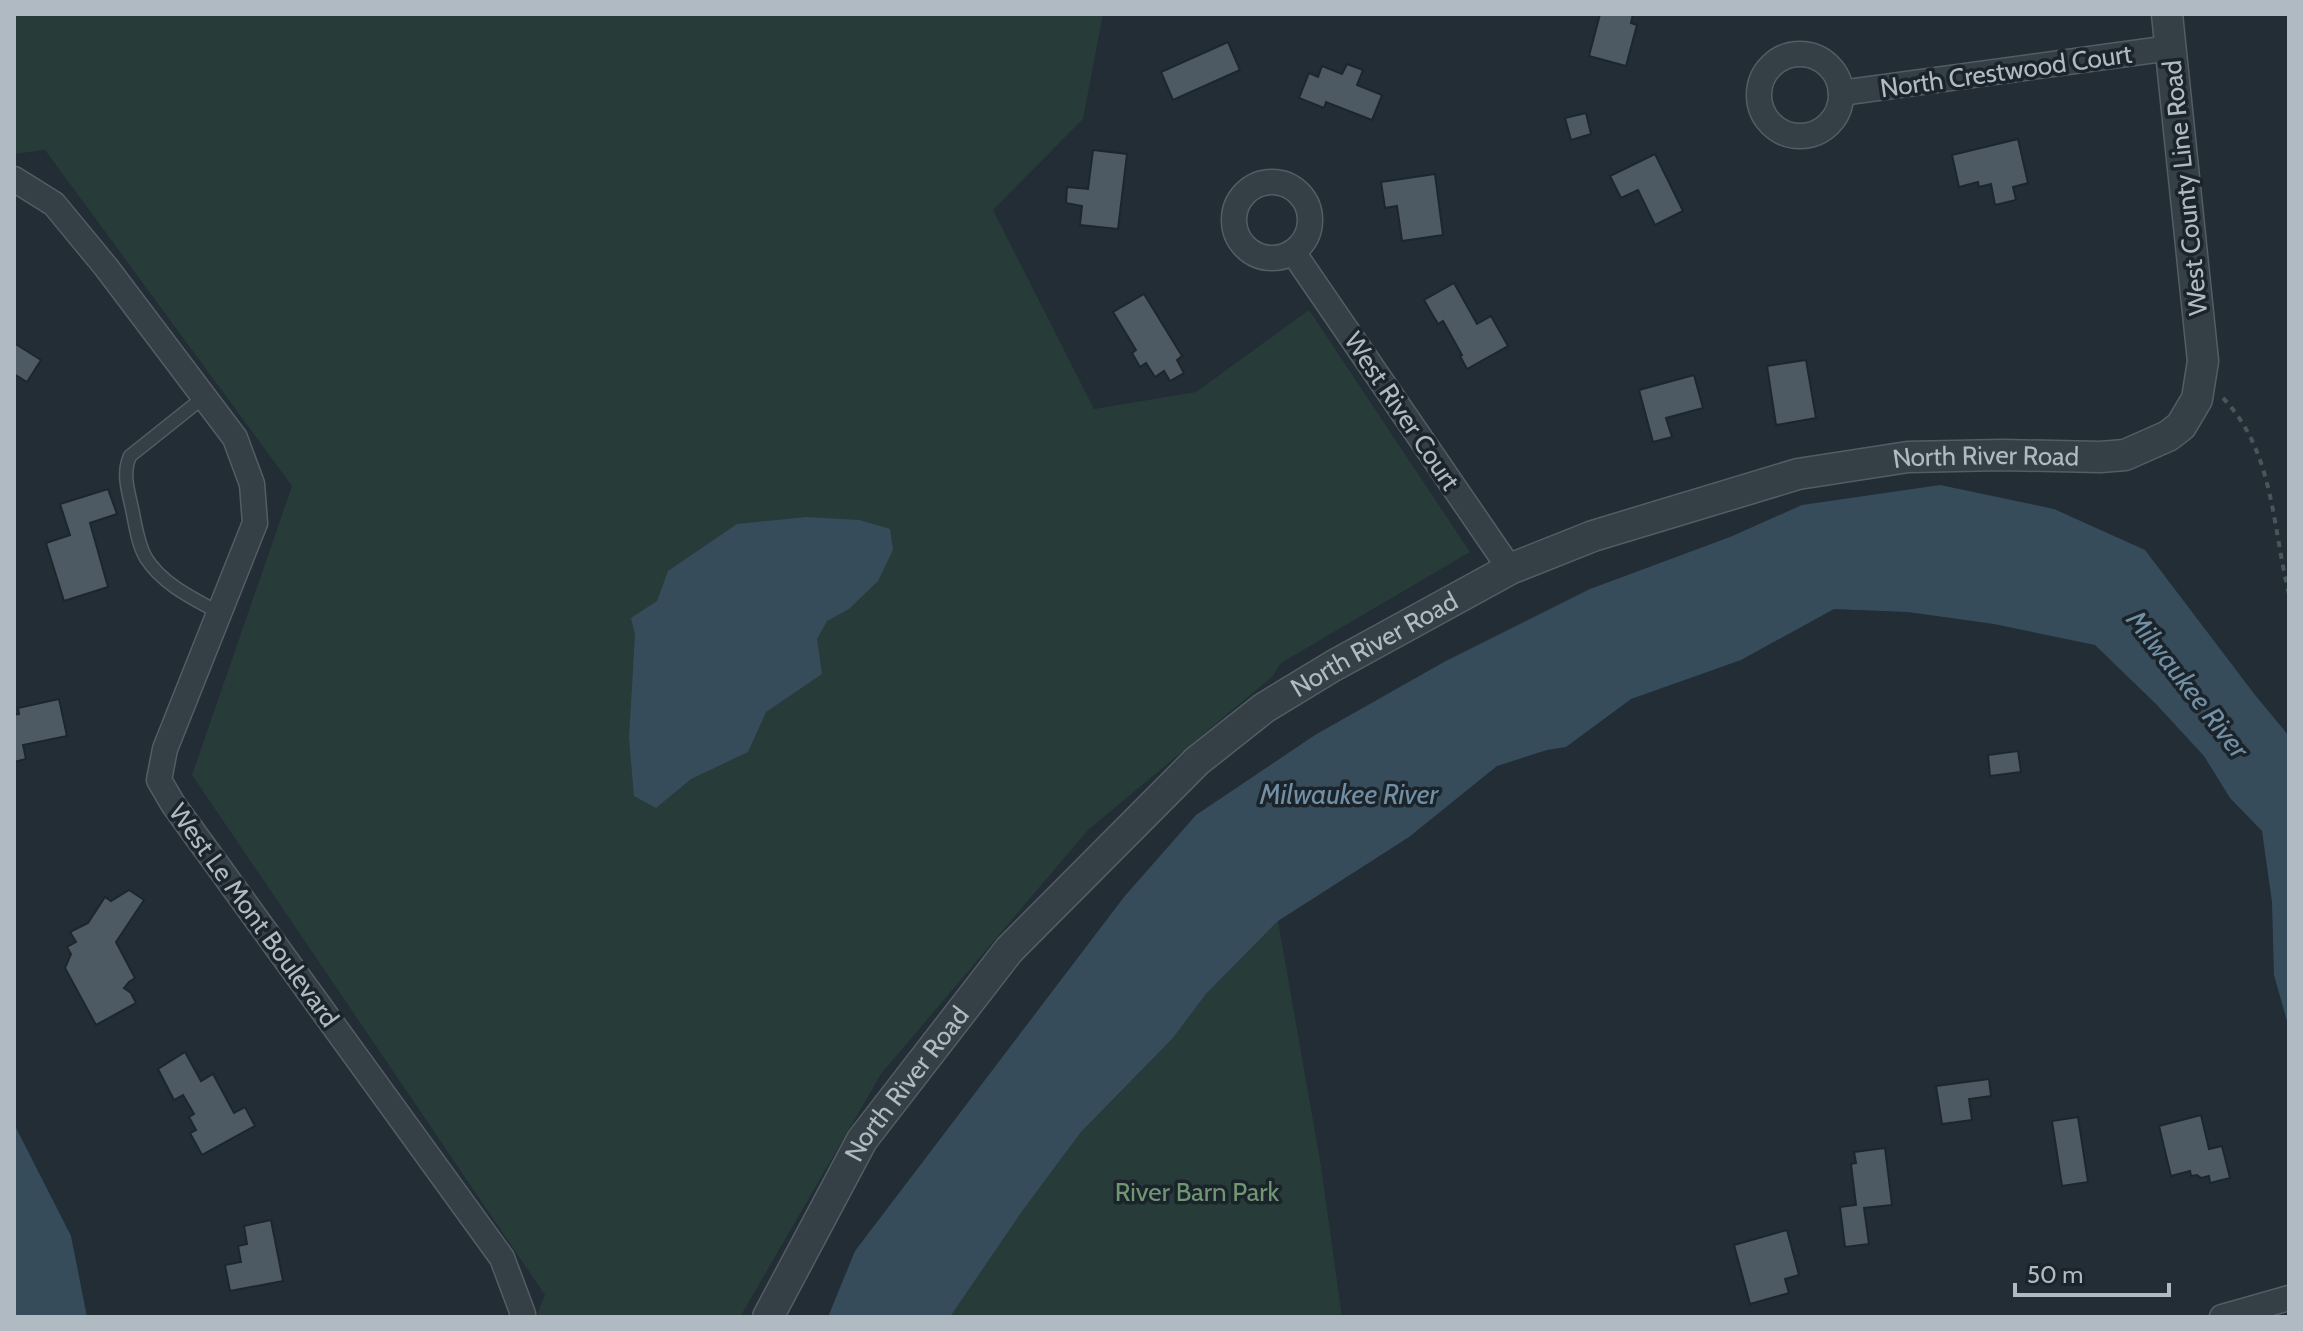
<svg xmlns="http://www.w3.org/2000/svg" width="2303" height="1331" viewBox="0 0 2303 1331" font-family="Cabin,sans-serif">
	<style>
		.green { fill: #273b38 }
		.water { fill: #374c5b }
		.building { fill: #4d5a64; stroke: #1d262d; stroke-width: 2 }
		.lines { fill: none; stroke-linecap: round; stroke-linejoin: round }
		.service-casing { stroke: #535d64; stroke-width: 15 }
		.minor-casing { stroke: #535d64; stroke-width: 27 }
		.tertiary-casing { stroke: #535d64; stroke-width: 33 }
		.path { stroke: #455857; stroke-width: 4; stroke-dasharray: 6 6; stroke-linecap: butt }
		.service { stroke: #353f46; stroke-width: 12 }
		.minor { stroke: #353f46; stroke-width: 24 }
		.tertiary { stroke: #353f46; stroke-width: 30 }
		.labels { text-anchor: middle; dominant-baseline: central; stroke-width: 7; stroke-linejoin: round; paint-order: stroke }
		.street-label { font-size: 26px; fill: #b0bac3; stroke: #1b242b }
		.park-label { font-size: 26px; fill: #719674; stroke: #1b242b }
		.water-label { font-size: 28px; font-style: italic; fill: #738fa4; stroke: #1b242b }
	</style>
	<rect width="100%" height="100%" fill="#222d36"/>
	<!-- green -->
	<g class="green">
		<polygon points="14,14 1103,14 1083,119 993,210 1094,409 1196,392 1309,310 1470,552 1281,663 1272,677 1088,830 881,1074 740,1317 536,1317 545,1295 192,775 292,486 45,150 14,154"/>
		<polygon points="1278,921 1321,1166 1342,1317 950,1317 1023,1210 1081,1132 1173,1038 1206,994"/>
	</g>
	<!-- water -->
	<g class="water">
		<polygon points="1940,485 2054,509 2145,550 2255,695 2289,736 2289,1028 2274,975 2272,902 2262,831 2230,798 2204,756 2156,704 2095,645 1994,624 1908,612 1834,609 1741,660 1631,699 1566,747 1547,750 1497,766 1409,837 1278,921 1206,994 1173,1038 1081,1132 1023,1210 950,1317 828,1317 855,1251 1124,897 1196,815 1315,735 1444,662 1590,589 1730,537 1802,505"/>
		<polygon points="806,517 859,520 890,529 893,550 878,581 849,609 827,621 817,639 822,674 766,712 748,752 691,779 656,808 634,796 629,738 635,635 631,618 657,601 668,571 737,524"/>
		<polygon points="14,1124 71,1236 87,1317 14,1317"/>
	</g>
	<!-- building -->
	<g class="building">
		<polygon points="1600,14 1633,14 1631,23 1637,25 1626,66 1589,56"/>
		<polygon points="1228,42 1240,70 1173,100 1161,72"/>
		<polygon points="1347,64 1363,70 1357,85 1382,95 1372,120 1326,102 1324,108 1299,98 1309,73 1318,77 1322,66 1342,74"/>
		<polygon points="1586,113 1591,134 1571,140 1565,118"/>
		<polygon points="2018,139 2028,183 2013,187 2016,200 1995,205 1991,184 1979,187 1978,182 1959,187 1952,155"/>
		<polygon points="1093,150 1127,154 1118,229 1080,225 1082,206 1066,203 1067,187 1088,189"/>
		<polygon points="1655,154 1683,211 1655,225 1638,190 1621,198 1610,176"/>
		<polygon points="1435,174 1443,235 1402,241 1397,206 1385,208 1381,182"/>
		<polygon points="1454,283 1477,324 1491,316 1508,346 1467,369 1460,356 1462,355 1443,321 1438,324 1424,300"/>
		<polygon points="1144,294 1182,356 1177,360 1184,373 1170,381 1164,371 1155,377 1146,363 1140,367 1132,353 1136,350 1113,312"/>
		<polygon points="14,343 41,360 27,382 14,374"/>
		<polygon points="1806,360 1816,418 1776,425 1767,366"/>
		<polygon points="1694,375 1703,408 1666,418 1672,437 1653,442 1639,390"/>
		<polygon points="108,489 117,514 90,523 108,587 64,601 46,543 70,535 60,504"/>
		<polygon points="59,699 67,736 23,745 26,759 14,762 14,715 19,714 18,708"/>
		<polygon points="2018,751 2021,772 1990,776 1988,755"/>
		<polygon points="129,890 144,900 116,942 135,978 129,982 124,988 131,993 136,1003 96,1025 65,968 71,954 67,947 76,942 70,932 88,923 105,897 111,901"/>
		<polygon points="185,1052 201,1081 213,1074 234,1113 245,1107 255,1126 202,1155 190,1133 196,1130 189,1117 194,1114 183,1095 174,1100 158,1069"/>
		<polygon points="1989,1079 1991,1096 1969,1099 1972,1120 1942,1124 1936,1086"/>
		<polygon points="2201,1115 2209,1149 2222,1146 2230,1178 2210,1183 2209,1176 2201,1178 2197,1175 2191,1176 2190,1171 2171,1176 2159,1126"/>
		<polygon points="2078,1117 2088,1182 2062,1186 2052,1121"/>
		<polygon points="1885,1148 1892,1205 1864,1208 1869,1244 1845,1247 1840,1207 1856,1205 1851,1164 1856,1163 1854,1152"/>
		<polygon points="271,1220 283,1281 230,1291 225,1265 241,1262 238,1246 247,1244 244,1226"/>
		<polygon points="1787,1230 1799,1275 1785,1279 1789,1293 1750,1304 1734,1245"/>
	</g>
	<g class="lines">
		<defs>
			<path id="service" d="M204 397 130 456C123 472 127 487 131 504 135 521 137 543 146 558 162 584 194 599 220 613"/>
			<g id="minor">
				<circle cx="1800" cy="95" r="41"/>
				<polyline points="1841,93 2170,48"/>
				<polyline points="14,179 54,204 106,267 235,438 252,484 255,523 165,749 159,780 173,804 502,1258 523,1314 522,1317"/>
				<circle cx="1272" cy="220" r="38"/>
				<polyline points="1293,252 1510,569"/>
				<polyline points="2222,1317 2289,1298"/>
			</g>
			<g id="tertiary">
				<path id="s1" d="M768 1317 862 1140 1009 950 1197 761 1264 708 1333 666 1510 569 1593 536 1798 474 1908 457 2002 455 2100 457 2125 455 2168 436 2181 426 2197 399 2203 361 2167 14"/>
			</g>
		</defs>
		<!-- service casing -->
		<use href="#service" class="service-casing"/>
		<!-- minor casing -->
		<use href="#minor" class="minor-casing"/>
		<!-- tertiary casing -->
		<use href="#tertiary" class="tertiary-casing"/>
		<!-- path -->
		<path class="path" d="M2223 398C2274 451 2272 526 2289 594"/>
		<!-- service -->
		<use href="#service" class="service"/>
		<!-- minor -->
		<use href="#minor" class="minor"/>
		<!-- tertiary -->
		<use href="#tertiary" class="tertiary"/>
	</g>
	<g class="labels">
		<!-- street labels -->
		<g class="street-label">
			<text transform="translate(2006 71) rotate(-8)">North Crestwood Court</text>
			<text transform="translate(2185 188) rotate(-96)">West County Line Road</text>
			<text transform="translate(1402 411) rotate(56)">West River Court</text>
			<text stroke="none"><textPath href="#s1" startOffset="1568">North River Road</textPath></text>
			<text stroke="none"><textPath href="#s1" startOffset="920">North River Road</textPath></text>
			<text transform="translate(254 915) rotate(54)">West Le Mont Boulevard</text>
			<text stroke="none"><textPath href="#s1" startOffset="272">North River Road</textPath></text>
		</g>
		<!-- park labels -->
		<g class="park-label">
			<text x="1197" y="1192">River Barn Park</text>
		</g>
		<!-- water labels -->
		<g class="water-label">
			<text transform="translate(2188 684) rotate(52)">Milwaukee River</text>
			<text x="1349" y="794">Milwaukee River</text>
		</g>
	</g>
	<!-- border -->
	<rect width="2303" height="1331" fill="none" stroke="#b0bac3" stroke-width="32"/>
	<!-- scale -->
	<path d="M2015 1283v12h154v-12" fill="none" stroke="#b0bac3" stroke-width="4"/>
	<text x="2027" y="1283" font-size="24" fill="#b0bac3" stroke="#1b242b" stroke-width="6" paint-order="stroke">50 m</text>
</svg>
